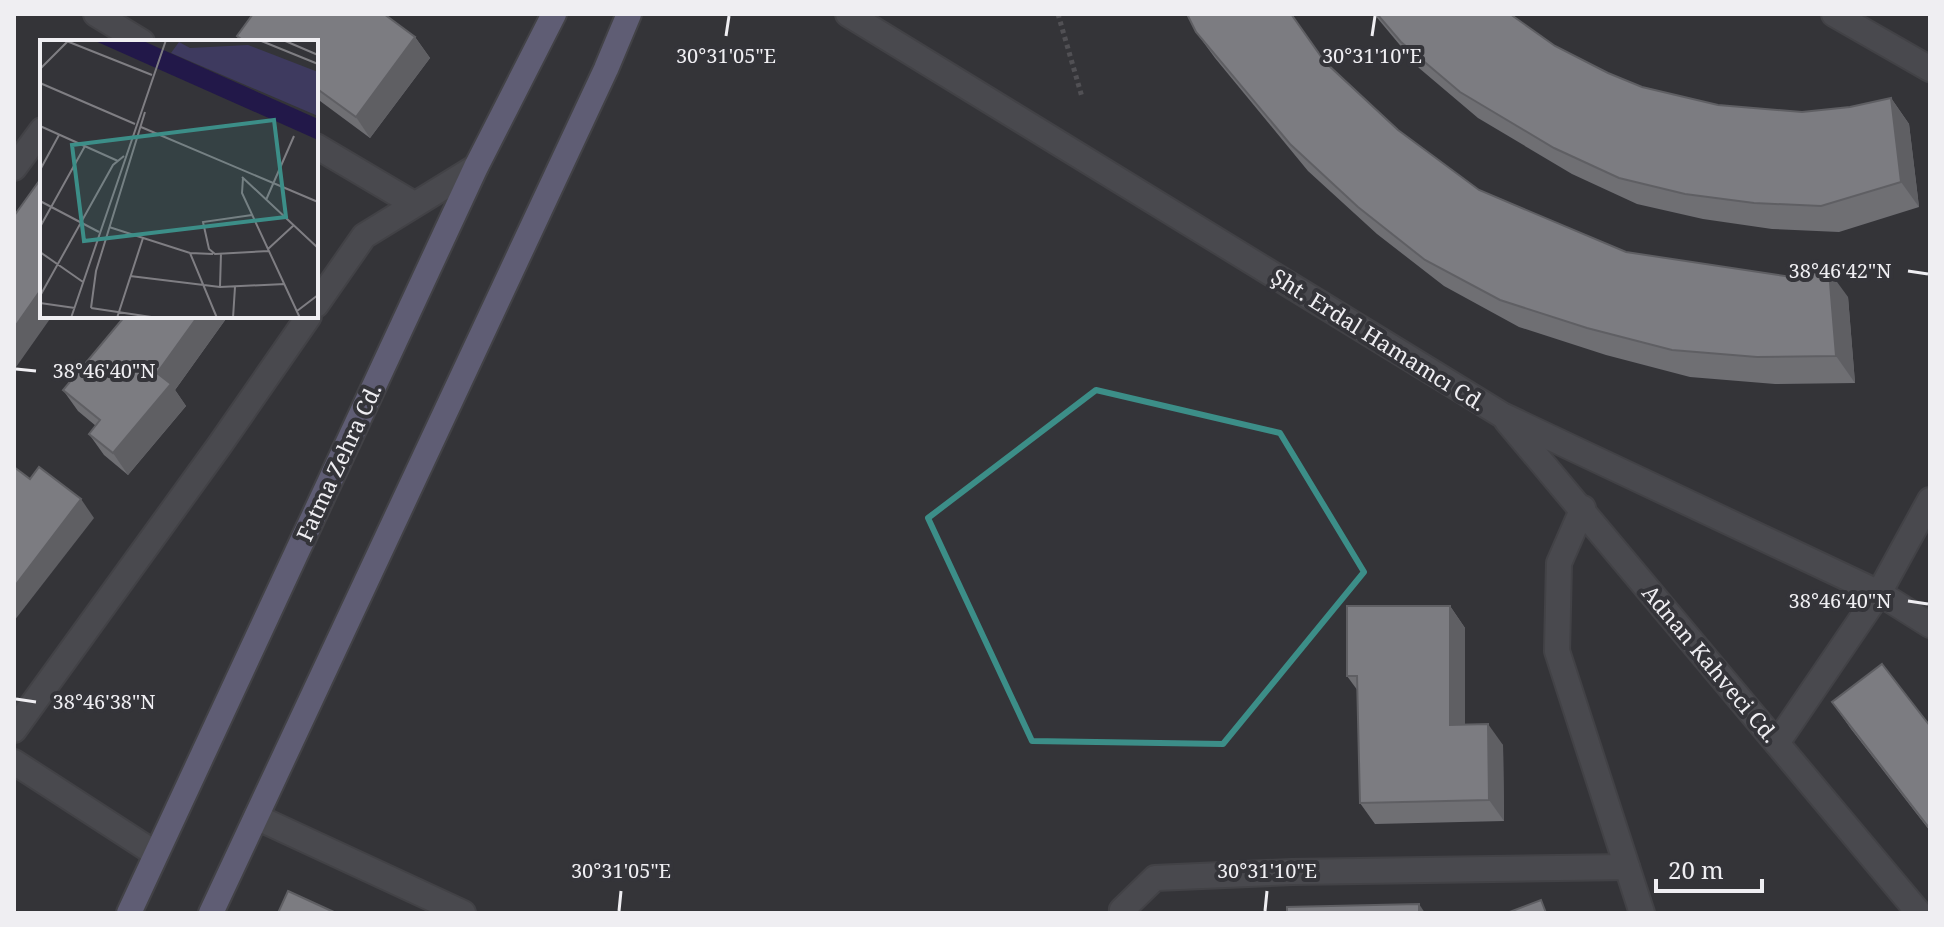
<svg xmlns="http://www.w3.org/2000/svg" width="1944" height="927" viewBox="0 0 1944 927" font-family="'Noto Serif',serif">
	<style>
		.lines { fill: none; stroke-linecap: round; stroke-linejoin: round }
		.minor-casing { stroke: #535257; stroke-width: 28 }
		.major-casing { stroke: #535257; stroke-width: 28 }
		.path { stroke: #737277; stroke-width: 5; stroke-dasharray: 4 4; stroke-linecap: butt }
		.minor { stroke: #636369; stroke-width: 24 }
		.major { stroke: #938fbc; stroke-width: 24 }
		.wall { fill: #b5b5bb }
		.shaded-wall { fill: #939398 }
		.building { fill: #d2d2d9; stroke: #939398; stroke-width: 2 }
		.marked { fill: none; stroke: #3c8e88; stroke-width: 6; stroke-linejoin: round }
		.ticks { fill: none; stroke: #efeef2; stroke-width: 3 }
		.labels { text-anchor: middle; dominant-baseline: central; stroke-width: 8; stroke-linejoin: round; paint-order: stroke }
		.street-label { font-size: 22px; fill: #efeef2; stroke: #343439 }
		.inset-road { fill: none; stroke: #7f7e83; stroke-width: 2 }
		.view { fill: #3c8e88; fill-opacity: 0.15; stroke: #3c8e88; stroke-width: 4 }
		.inset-edge { fill: none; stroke: #efeef2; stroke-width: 4 }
		.ticks-label { font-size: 20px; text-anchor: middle; fill: #efeef2; stroke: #343439; stroke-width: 8; stroke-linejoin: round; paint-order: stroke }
	</style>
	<rect width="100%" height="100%" fill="#343439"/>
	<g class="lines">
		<defs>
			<g id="minor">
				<polyline points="96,14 142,42"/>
				<polyline points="848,14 1502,415 1879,593 1930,625"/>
				<polyline points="1834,14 1930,69"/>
				<polyline points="316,146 414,204"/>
				<polyline points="14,168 42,130"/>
				<polyline points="316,305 364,236 476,167"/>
				<polyline points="1507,421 1919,913"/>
				<polyline points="1583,508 1559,563 1557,651 1642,913"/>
				<polyline points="14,730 219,446 309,316"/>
				<polyline points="1777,743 1879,593 1930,500"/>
				<polyline points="14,762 156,854"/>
				<polyline points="256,817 463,913"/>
				<polyline points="1123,913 1122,910 1155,878 1292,872 1627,867"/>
			</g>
			<g id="major">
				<polyline points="129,913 476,167 554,14"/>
				<polyline points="211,913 606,69 629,14"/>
			</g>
		</defs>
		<!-- minor casing -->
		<use href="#minor" class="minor-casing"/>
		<!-- major casing -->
		<use href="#major" class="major-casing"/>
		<!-- path -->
		<polyline class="path" points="1058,14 1082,97"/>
		<!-- minor -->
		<use href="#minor" class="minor"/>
		<!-- major -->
		<use href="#major" class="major"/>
	</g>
	<!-- wall -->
	<g class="wall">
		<polygon points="253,14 384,14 415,37 430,58 370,138 316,98 316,42 241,42 237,36"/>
		<polygon points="1374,14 1510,14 1555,46 1608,73 1642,87 1718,105 1802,112 1850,107 1891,98 1909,124 1919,207 1839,232 1772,229 1703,219 1637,204 1572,174 1478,118 1419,68"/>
		<polygon points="1196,32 1325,62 1398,130 1479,190 1626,252 1848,297 1855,383 1775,384 1690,377 1606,355 1519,327 1444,286 1377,234 1308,171 1215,58"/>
		<polygon points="125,316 228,316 175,390 186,406 128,475 104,455 89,434 96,426 78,411 63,390"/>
		<polygon points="1450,606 1465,628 1465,724 1503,745 1504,821 1375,824 1360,803 1358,691 1347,676"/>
		<polygon points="1832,702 1930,726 1930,831 1851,729"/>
	</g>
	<!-- shaded-wall -->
	<g class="shaded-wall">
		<polygon points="415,37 430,58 370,138 356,117"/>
		<polygon points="1891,98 1909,124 1919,207 1901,182"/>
		<polygon points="1829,271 1848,297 1855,383 1836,356"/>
		<polygon points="42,288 42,316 52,316 14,370 14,328"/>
		<polygon points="198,316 228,316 175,390 186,406 128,475 113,453 157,373"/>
		<polygon points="81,499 94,518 14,621 14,587"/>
		<polygon points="1450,606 1465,628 1465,746 1450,725"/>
		<polygon points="1488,724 1503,745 1504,821 1489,800"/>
		<polygon points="1419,904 1425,913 1419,913"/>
	</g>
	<!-- building -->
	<g class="building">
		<polygon points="253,14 384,14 415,37 356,117 316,88 316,42 245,42 237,36"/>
		<polygon points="1187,14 1291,14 1325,62 1398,130 1479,190 1626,252 1791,277 1829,271 1836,356 1757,357 1672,350 1587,328 1500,300 1425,260 1358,207 1290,144 1196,32"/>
		<polygon points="1377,14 1510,14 1555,46 1608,73 1642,87 1718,105 1802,112 1850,107 1891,98 1901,182 1821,206 1754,203 1685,194 1619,178 1554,148 1460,92 1401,42"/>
		<polygon points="42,177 42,288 14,328 14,216"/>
		<polygon points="125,316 198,316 157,373 171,384 113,453 89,434 100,420 63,390"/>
		<polygon points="14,467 30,479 39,467 81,499 14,587"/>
		<polygon points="1347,606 1450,606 1450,725 1488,724 1489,800 1360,803 1357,676 1347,676"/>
		<polygon points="1882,664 1930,726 1930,829 1832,702"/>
		<polygon points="288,891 336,913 278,913"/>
		<polygon points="1541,900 1546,913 1507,913"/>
		<polygon points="1419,904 1419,913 1287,913 1287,907"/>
	</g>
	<!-- marked area -->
	<path d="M0 0H1944V927H0ZM1096 390 1280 433 1364 572 1223 744 1032 741 928 518Z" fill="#343439" fill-opacity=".55" fill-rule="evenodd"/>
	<path class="marked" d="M1096 390 1280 433 1364 572 1223 744 1032 741 928 518Z"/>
	<!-- ticks -->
	<path class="ticks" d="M726 36 729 16M1372 36 1375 16M1908 271 1928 274M16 369 36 371M1908 601 1928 604M16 699 36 702M619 911 621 891M1265 911 1267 891"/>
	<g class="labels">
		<!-- street labels -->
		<g class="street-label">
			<text transform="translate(1379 339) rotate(32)">Şht. Erdal Hamamcı Cd.</text>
			<text transform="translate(338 462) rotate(-65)">Fatma Zehra Cd.</text>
			<text transform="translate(1711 663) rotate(50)">Adnan Kahveci Cd.</text>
		</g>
	</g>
	<!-- overview -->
	<g transform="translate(40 40)">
		<rect width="278" height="278" fill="#343439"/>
		<path d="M139 2 150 8 208 5 278 32V76L131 13Z" fill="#3e3a5f"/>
		<path d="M53 0H101L278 79V100Z" fill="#221849"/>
		<path class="inset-road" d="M24 0 112 35M219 0 278 24M243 0 278 15M0 29 27 2M0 43 95 84M0 86 78 121M101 87 278 162M0 130 19 95M202 137 278 208M203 138 202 153 260 278M226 160 254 96M0 161 59 192M212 175 163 182 169 209 175 214 229 211M0 187 45 106M69 187 150 213 173 214M228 209 254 185M0 212 43 242M150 213 177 278M90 236 180 247 245 244M180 247 181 213M0 256 73 125 84 116M0 263 35 268M51 268 118 278M51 268 56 231 105 72M257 271 278 255M31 278 126 0M77 278 103 198M193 278 195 247"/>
		<path class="view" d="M234 80 246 177 44 201 32 105Z"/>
		<rect width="278" height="278" class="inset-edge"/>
	</g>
	<g class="ticks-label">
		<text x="726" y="63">30°31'05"E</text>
		<text x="1372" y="63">30°31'10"E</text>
		<text x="1840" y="278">38°46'42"N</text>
		<text x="104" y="378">38°46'40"N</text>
		<text x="1840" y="608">38°46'40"N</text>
		<text x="104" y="709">38°46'38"N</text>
		<text x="621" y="878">30°31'05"E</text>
		<text x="1267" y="878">30°31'10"E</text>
	</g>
	<!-- border -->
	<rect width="1944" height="927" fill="none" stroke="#efeef2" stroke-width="32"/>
	<!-- scale -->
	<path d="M1656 879v12h106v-12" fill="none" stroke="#efeef2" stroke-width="4"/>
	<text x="1668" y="879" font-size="24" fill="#efeef2" stroke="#343439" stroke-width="6" paint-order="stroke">20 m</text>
</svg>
